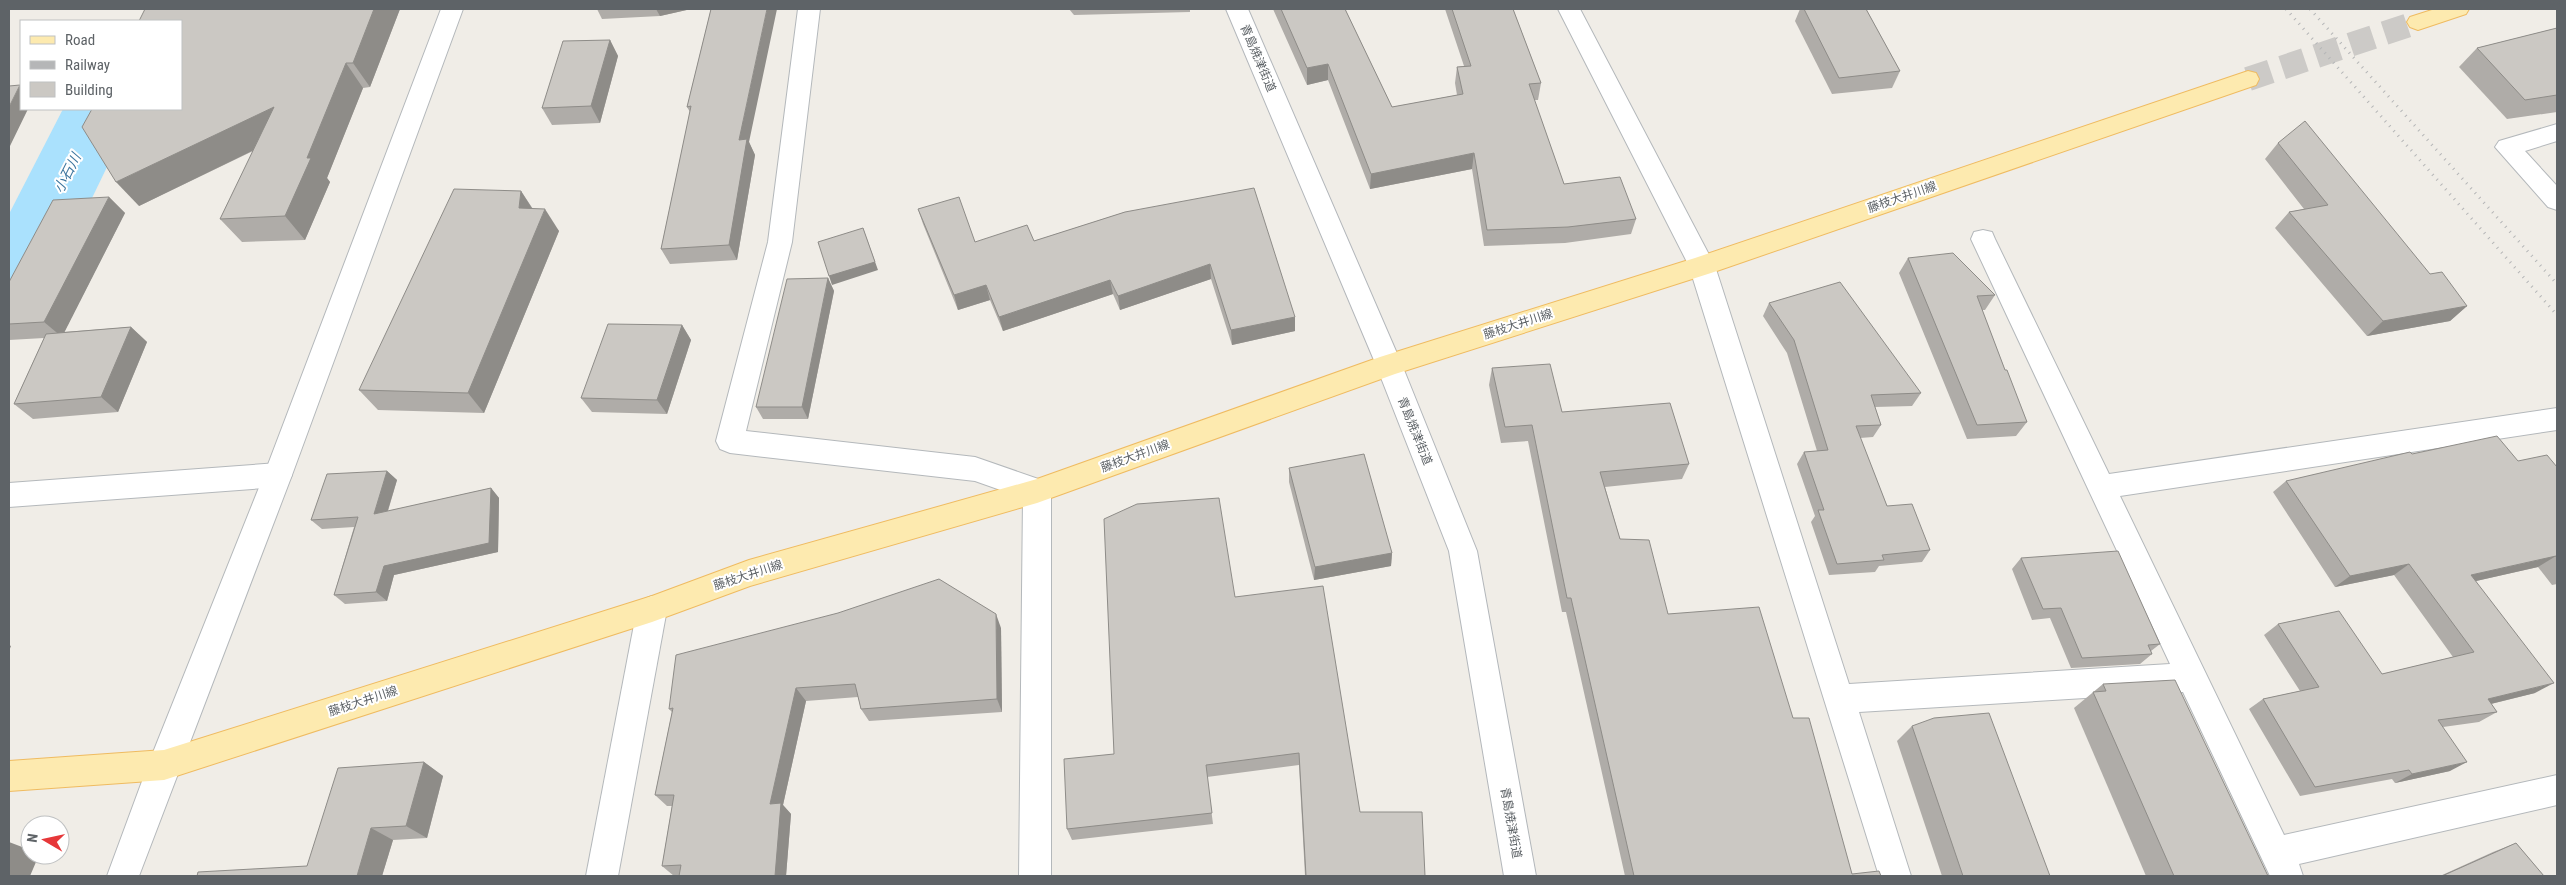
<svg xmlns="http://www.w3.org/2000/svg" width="2566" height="885" viewBox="0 0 2566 885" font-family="'Roboto Condensed','Noto Sans JP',sans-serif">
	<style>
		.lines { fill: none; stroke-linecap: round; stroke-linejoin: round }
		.river { fill: #aae1fd; fill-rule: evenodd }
		.primary-tunnel { stroke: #cccac7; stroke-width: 24; stroke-dasharray: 24 12; stroke-linecap: butt }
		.minor-casing { stroke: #b4b8bb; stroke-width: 2 }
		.tertiary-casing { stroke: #b4b8bb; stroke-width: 2 }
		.secondary-casing { stroke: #b3b7bb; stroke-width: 2 }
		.primary-casing { stroke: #efbb61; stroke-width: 2 }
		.minor { fill: #fff; fill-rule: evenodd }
		.tertiary { fill: #fff; fill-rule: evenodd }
		.secondary { fill: #fff; fill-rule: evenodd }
		.primary { fill: #fdeaaf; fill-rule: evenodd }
		.rail { stroke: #b5b6b7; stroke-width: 3; stroke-dasharray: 1 5.5; stroke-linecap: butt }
		.wall { fill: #afaca8 }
		.shaded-wall { fill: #8e8c88 }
		.building { fill: #cbc8c3; stroke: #8e8c88 }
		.labels { text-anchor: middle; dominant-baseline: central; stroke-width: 4; stroke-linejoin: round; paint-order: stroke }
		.street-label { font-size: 12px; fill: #5e6367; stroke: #fff }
		.water-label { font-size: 14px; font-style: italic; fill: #3f779f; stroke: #fff }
	</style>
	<rect width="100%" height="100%" fill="#f0ede7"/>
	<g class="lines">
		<!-- river -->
		<polygon class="river" points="63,109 135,109 37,312 9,321 9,214"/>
		<!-- primary-tunnel -->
		<polyline class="primary-tunnel" points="2248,79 2418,22"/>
		<defs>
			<g id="minor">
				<polygon points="798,9 820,9 792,242 746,431 975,457 1047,482 1051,491 1051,876 1019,876 1023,498 975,481 730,453 720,449 716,441 768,242"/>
				<polygon points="1558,9 1580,9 1715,266 1849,684 2170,664 1971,239 1974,232 1983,230 1992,232 1995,239 2109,474 2557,408 2557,430 2120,496 2284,835 2557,775 2557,805 2299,864 2303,876 2270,876 2183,692 1859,712 1911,876 1879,876 1689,266"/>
				<polygon points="2557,124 2557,141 2525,151 2557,186 2557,210 2548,207 2495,147 2499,141"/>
				<polygon points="278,463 288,467 292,475 288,483 278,487 9,507 9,483"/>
				<polygon points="652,596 662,600 667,609 618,876 586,876 637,609 642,600"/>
			</g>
			<polygon id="tertiary" points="441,9 463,9 292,475 139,876 107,876 148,765 264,475"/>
			<polygon id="secondary" points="1226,9 1248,9 1402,365 1477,551 1536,876 1504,876 1449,551 1376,365"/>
			<g id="primary">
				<polygon points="2435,9 2469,9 2466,14 2418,30 2410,27 2407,22 2410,17"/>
				<polygon points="2248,71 2256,73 2259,79 2256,85 1711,273 1395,374 1037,503 750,586 652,622 164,780 9,791 9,761 164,750 652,596 749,560 1037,479 1380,357 1695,258"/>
			</g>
		</defs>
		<!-- minor casing -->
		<use href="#minor" class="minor-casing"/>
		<!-- tertiary casing -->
		<use href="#tertiary" class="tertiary-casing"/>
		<!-- secondary casing -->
		<use href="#secondary" class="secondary-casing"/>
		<!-- primary casing -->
		<use href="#primary" class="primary-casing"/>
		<!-- minor -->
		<use href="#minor" class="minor"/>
		<!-- tertiary -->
		<use href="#tertiary" class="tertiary"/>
		<!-- secondary -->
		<use href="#secondary" class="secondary"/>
		<!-- primary -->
		<use href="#primary" class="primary"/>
		<!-- rail -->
		<g class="rail">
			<polyline points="2286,9 2557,315"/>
			<polyline points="2310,9 2557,284"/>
		</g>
	</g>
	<!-- wall -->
	<g class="wall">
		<polygon points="145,9 400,9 370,87 363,88 327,178 330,182 305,240 242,242 220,219 253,151 139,206"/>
		<polygon points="597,9 691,9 660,16 602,19"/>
		<polygon points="711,9 749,142 755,155 737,260 670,264 661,249 690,112 687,107"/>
		<polygon points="1069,9 1190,9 1190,12 1074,15"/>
		<polygon points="1273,9 1345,9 1392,107 1457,95 1455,83 1457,67 1464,66 1445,9 1513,9 1541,83 1538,100 1534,100 1564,184 1636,219 1631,234 1565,243 1484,246 1472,169 1370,189 1328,80 1307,85"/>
		<polygon points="1800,9 1866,9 1900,71 1892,88 1832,94 1795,21"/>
		<polygon points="2557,28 2557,112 2507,119 2459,67 2477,48"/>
		<polygon points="610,40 618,56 600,123 552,125 542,108"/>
		<polygon points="2278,143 2430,274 2467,306 2450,321 2367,336 2275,228 2289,212 2304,209 2265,159"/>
		<polygon points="521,191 533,209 559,231 484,413 378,410 359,390"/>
		<polygon points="109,197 125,213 64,332 131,327 147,342 118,412 33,419 14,404 44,338 9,340 9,282"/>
		<polygon points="918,209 975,242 1034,241 1125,212 1295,317 1295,331 1232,345 1211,279 1120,310 1113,294 1003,331 990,300 958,310 923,224"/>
		<polygon points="1908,258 1995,295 1985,310 1982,310 2005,370 2027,422 2016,436 1967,439 1899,273"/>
		<polygon points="828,278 834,291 808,419 763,419 756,407"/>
		<polygon points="1769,303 1921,393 1912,406 1875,407 1881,425 1873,437 1860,438 1887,506 1930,550 1922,562 1879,566 1875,572 1829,575 1811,522 1815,516 1797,464 1804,452 1817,451 1787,353 1763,316"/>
		<polygon points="682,325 691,340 667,414 592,412 581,398"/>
		<polygon points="1492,368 1562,412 1689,464 1682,479 1605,487 1620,539 1668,614 1793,718 1852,874 1881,876 1625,876 1566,612 1562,612 1528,441 1501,443 1489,385"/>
		<polygon points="2412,454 2518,461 2557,467 2557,584 2552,585 2538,567 2476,581 2535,693 2491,704 2497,712 2479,722 2443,727 2450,771 2395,783 2392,779 2300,796 2249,709 2263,699 2300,691 2264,635 2278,624 2382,674 2453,657 2394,575 2335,587 2273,492 2286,481"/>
		<polygon points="1289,468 1392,553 1391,566 1314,580 1289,482"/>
		<polygon points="387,471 397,480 388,511 491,488 499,498 498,552 394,575 387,601 345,604 334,595 354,527 322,529 311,520"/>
		<polygon points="2021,558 2160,644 2151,651 2152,654 2140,664 2071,668 2050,618 2032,620 2012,569"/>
		<polygon points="1235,597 1360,812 1425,876 1305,876 1299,765 1207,777 1213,824 1072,840 1067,829 1114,754"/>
		<polygon points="1001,628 1002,712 869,721 861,709 858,697 806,701 783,805 791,814 786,876 674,876 662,866 672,806 667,806 655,795 672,712 669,709"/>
		<polygon points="2103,684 2268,876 2146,876 2074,708"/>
		<polygon points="1912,726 2050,876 1942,876 1897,741"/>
		<polygon points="424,762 443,776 427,838 393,840 382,876 307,866"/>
		<polygon points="2516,843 2544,876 2440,876 2493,852"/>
	</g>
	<!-- shaded-wall -->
	<g class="shaded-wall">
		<polygon points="374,9 400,9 370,87 353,63"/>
		<polygon points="656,9 691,9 660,16"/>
		<polygon points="767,9 777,9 749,142 755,155 737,260 729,245 739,140"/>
		<polygon points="610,40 618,56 600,123 591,106"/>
		<polygon points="346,63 363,88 327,178 330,182 305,240 285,216 307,158"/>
		<polygon points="1328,64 1328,80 1307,85 1307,68"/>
		<polygon points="20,85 21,87 21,109 28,109 10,146 9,145 9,107"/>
		<polygon points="274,107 293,131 139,206 116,182"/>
		<polygon points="1474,153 1472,169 1370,189 1371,174"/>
		<polygon points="521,191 535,213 519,208"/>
		<polygon points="109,197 125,213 62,337 44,322"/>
		<polygon points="545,209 559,231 484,413 468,393"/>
		<polygon points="863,228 878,270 832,285 829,276"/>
		<polygon points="1210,264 1211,279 1120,310 1118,296"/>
		<polygon points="828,278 834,291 808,419 802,407"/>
		<polygon points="1110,280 1113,294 1003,331 999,317"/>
		<polygon points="986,285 990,300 958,310 954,295"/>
		<polygon points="2467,306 2450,321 2367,336 2383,321"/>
		<polygon points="1295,317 1295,331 1232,345 1231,330"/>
		<polygon points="682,325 691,340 667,414 657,400"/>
		<polygon points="131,327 147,342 118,412 101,397"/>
		<polygon points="387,471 397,480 384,523 374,514"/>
		<polygon points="491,488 499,498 498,552 394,575 387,601 376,592 384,566"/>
		<polygon points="1392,553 1391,566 1314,580 1315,567"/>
		<polygon points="2556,556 2538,567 2454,586 2471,575"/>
		<polygon points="2409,564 2394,575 2335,587 2350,576"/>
		<polygon points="996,614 1001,628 1002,712 997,699"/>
		<polygon points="9,645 11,646 9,651"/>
		<polygon points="2554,683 2535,693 2470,709 2488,699"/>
		<polygon points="796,688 806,701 783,805 791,814 786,876 775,876 770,804"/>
		<polygon points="424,762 443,776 427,838 406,826"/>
		<polygon points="2467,762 2450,771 2395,783 2412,774"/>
		<polygon points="371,828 393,840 382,876 357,876"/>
		<polygon points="9,842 30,850 30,855 39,855 30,876 9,876"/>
	</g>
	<!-- building -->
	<g class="building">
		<polygon points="145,9 374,9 353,63 346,63 307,158 311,158 285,216 220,219 274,107 116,182 82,127 92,109 181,109 181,21 139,21"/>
		<polygon points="711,9 767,9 739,140 747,139 729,245 661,249 691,106 687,107"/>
		<polygon points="1281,9 1345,9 1392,107 1463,94 1457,67 1471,66 1452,9 1513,9 1541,83 1529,84 1564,184 1620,177 1636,219 1568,227 1487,230 1474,153 1371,174 1328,64 1307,68"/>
		<polygon points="1804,9 1866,9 1900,71 1839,78"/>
		<polygon points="2557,28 2557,95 2525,100 2477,48"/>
		<polygon points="610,40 591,106 542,108 563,41"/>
		<polygon points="20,85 9,107 9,86"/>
		<polygon points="2305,121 2430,274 2442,272 2467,306 2383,321 2289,212 2328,205 2278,143"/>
		<polygon points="1254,188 1295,317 1231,330 1210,264 1118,296 1110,280 999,317 986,285 954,295 918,209 959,197 975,242 1027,225 1034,241 1125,212"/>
		<polygon points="454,189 521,191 519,208 545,209 468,393 359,390"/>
		<polygon points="109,197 44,322 9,324 9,282 53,200"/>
		<polygon points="863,228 875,262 829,276 818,242"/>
		<polygon points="1953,253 1995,295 1977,296 2005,370 2007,370 2027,422 1977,425 1908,258"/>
		<polygon points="828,278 802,407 756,407 787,279"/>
		<polygon points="1840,282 1921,393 1871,395 1881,425 1856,426 1887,506 1912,504 1930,550 1882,555 1884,560 1837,564 1818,510 1824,510 1804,452 1828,450 1794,340 1769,303"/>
		<polygon points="608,324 682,325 657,400 581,398"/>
		<polygon points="131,327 101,397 14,404 46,334"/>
		<polygon points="1550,364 1562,412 1670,403 1689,464 1600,472 1620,539 1649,540 1668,614 1759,607 1793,718 1809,718 1852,874 1879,871 1881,876 1634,876 1571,598 1567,598 1532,425 1505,427 1492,368"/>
		<polygon points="2497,436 2518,461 2547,455 2557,467 2557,558 2556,556 2471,575 2554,683 2488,699 2497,712 2438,720 2467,762 2412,774 2409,770 2315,787 2263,699 2319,687 2278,624 2339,611 2382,674 2474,652 2409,564 2350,576 2286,481 2410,452 2412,454"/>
		<polygon points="1364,454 1392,553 1315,567 1289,468"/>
		<polygon points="387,471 374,514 491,488 489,543 384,566 376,592 334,595 358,517 311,520 327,474"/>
		<polygon points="1219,498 1235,597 1323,586 1360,812 1422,812 1425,876 1306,876 1299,753 1206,765 1212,813 1067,829 1064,759 1114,754 1104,519 1137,504"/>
		<polygon points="2118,551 2160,644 2148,645 2152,654 2082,658 2061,608 2043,609 2021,558"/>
		<polygon points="939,579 996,614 997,699 861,709 855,684 796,688 770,804 781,803 775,876 679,876 681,865 662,866 674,795 655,795 673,708 669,709 676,655 838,613"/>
		<polygon points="2175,680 2268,876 2174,876 2093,692 2106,691 2103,684"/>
		<polygon points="1989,713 2050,876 1963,876 1912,726 1934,718"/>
		<polygon points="424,762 406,826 371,828 357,876 197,876 198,872 307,866 338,768"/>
		<polygon points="2516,843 2544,876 2442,876"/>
	</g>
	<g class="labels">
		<!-- street labels -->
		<g class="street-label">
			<text transform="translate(1258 58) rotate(67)">青島焼津街道</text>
			<text transform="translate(1902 197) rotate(-19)">藤枝大井川線</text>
			<text transform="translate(1518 324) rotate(-18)">藤枝大井川線</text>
			<text transform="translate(1415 431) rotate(68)">青島焼津街道</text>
			<text transform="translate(1135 456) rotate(-20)">藤枝大井川線</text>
			<text transform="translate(748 575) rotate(-18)">藤枝大井川線</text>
			<text transform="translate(363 701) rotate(-18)">藤枝大井川線</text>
			<text transform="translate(1511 823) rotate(80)">青島焼津街道</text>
		</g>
		<!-- water labels -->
		<g class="water-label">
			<text transform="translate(67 173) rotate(-63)">小石川</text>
		</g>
	</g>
	<!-- border -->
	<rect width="2566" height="885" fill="none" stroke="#5e6367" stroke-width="20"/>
	<!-- legend -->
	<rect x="20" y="20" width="162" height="90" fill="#ffffff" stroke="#bfc1c2"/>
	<rect x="30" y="36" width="25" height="8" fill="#fdeaaf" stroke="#bfc1c2"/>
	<text x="65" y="45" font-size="15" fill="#5e6367">Road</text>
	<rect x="30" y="61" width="25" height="8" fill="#b5b6b7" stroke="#bfc1c2"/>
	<text x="65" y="70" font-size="15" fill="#5e6367">Railway</text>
	<rect x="30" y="82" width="25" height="15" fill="#cbc8c3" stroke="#bfc1c2"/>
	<text x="65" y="95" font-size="15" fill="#5e6367">Building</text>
	<!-- north arrow -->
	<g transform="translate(45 840) rotate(279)"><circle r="24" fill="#ffffff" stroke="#bfc1c2"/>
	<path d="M0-4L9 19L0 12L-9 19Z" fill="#e63739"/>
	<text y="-8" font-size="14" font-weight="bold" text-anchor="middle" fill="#5e6367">N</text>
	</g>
</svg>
